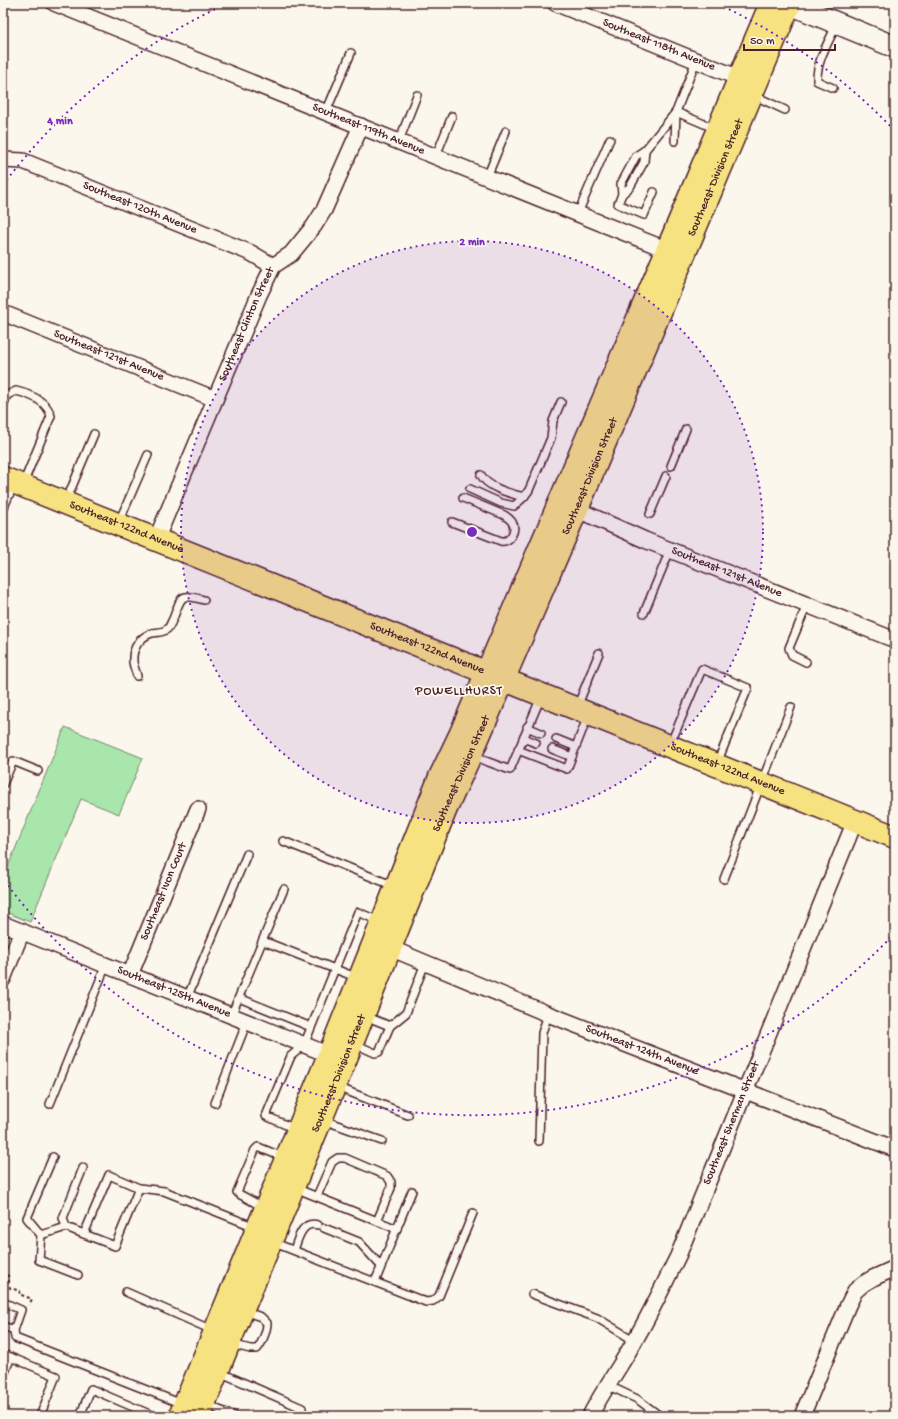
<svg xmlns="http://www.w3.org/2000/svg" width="898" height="1419" viewBox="0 0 898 1419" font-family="'Gochi Hand',sans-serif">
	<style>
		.green { fill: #a9e6ac; stroke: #7a826c }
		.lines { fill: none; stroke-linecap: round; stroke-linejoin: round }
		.lane-casing { stroke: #4a1f2b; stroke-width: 10 }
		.street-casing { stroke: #4a1f2b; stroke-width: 18 }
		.secondary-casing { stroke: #4a1f2b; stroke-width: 24 }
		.primary-casing { stroke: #4a1f2b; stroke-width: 25 }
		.path { stroke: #4a1f2b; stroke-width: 2; stroke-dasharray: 3 3; stroke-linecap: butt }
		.lane { stroke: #fbf7ec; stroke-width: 7 }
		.street { stroke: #fbf7ec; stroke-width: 15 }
		.secondary { stroke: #fbf7ec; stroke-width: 21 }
		.primary { stroke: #f7e281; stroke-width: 22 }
		.ring { fill: none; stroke: #7b2cbf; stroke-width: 2; stroke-dasharray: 2 4 }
		.labels { text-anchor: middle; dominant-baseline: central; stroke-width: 3.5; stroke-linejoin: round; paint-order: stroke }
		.street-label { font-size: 12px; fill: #4a1f2b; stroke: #fbf7ec }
		.neighbourhood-label { font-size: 13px; letter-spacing: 1px; fill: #4a1f2b; stroke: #fbf7ec }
		.centre { fill: #7b2cbf; stroke: #fbf7ec; stroke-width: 2 }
		.ring-label { font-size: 12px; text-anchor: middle; font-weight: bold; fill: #7b2cbf; stroke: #fbf7ec; stroke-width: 3.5; stroke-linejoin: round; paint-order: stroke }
	</style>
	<rect width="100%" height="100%" fill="#fbf7ec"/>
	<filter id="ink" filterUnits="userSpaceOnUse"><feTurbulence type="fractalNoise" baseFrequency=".025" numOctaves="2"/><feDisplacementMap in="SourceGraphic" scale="8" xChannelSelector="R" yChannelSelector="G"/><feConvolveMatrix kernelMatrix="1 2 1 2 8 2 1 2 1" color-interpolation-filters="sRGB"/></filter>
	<g filter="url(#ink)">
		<!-- green -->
		<polygon class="green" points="65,727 143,758 119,814 81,799 30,922 3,911 3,879"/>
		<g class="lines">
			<defs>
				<g id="lane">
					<path d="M833 88 817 81C816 62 828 43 836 26"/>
					<polyline points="753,95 785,110"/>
					<polyline points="326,112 351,53"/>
					<polyline points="676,112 716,129"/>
					<polyline points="399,141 417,95"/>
					<polyline points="675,141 676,112"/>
					<polyline points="436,156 452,116"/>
					<polyline points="487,177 506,131"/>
					<polyline points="654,192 644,215 618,204 622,194 630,187 644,162 645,150 676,112 696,61"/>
					<polyline points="622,194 621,184 636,156 645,150"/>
					<polyline points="578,213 610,139"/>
					<path d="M3 406 7 395 16 391C29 394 47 401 51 416L23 484"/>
					<polyline points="671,466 686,429"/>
					<path d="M481 475C488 488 509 493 524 497L529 490 551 438 553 421 561 402"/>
					<polyline points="470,489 501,503 514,506 524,497"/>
					<polyline points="66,501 94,434"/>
					<polyline points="3,509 14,484"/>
					<polyline points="650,514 666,476"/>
					<polyline points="119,522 148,455"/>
					<path d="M452 522 501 541C510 543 517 530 512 522 510 519 507 517 504 515L463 498"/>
					<polyline points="644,613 670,550"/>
					<polyline points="806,662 792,655 789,648 807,605"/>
					<path d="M137 676C136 671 133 666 133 661 132 648 140 637 152 633 157 632 163 633 167 629 170 627 171 622 173 619 182 596 179 593 204 600"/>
					<polyline points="577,707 599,653"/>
					<polyline points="527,727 541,733"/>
					<polyline points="523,738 536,743"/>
					<polyline points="556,739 576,747"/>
					<polyline points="670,745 702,669 748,688 717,763"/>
					<polyline points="552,749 572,757"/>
					<polyline points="518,750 567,769 588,716"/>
					<polyline points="472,756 510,770 541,697"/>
					<polyline points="3,784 13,761 38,771"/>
					<polyline points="283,841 394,886"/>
					<polyline points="724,879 791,707"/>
					<polyline points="263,941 358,978"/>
					<polyline points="187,998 247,854"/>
					<polyline points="239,998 311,1027"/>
					<polyline points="231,1016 284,889"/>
					<polyline points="365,1016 390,1026"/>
					<polyline points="355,1044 375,1053 379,1052 390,1026 406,1013 425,963"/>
					<polyline points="337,1087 408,1115"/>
					<polyline points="215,1103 247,1022"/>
					<polyline points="50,1104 106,965"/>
					<polyline points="323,1120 382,1141"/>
					<polyline points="295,1129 266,1116 291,1056 304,1045 358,912 381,922"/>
					<polyline points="539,1141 542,1033 548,1014"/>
					<polyline points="53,1157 27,1218 41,1235 39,1260 78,1275"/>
					<polyline points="295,1188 397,1229"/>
					<polyline points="317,1196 332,1162 338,1158 345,1158 387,1176 391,1182 391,1188 377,1221"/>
					<polyline points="263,1207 239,1194 237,1192 255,1150 258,1147 285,1158"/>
					<polyline points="66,1227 63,1218 83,1168"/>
					<polyline points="324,1228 359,1242 381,1266"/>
					<polyline points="84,1234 109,1175 139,1188 164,1191 255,1227"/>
					<polyline points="41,1235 66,1227 115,1246 139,1188"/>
					<polyline points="272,1242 426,1302 433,1301 439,1296 473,1213"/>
					<path d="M294 1250C298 1239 302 1220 318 1225"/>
					<polyline points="375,1282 412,1191"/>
					<polyline points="126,1292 212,1330"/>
					<polyline points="532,1294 597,1318 635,1341"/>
					<polyline points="3,1302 21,1310 14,1330 3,1326"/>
					<polyline points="14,1330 15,1338 182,1404"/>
					<path d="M231 1344 250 1349H257C262 1344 267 1330 267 1323L261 1317 244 1311"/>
					<polyline points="3,1354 56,1376 40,1416"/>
					<polyline points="219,1372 302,1408"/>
					<polyline points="3,1377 11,1357"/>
					<polyline points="607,1385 637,1399 660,1416"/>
					<polyline points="207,1403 219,1410 235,1416"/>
					<polyline points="80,1416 91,1389 154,1416"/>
				</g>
				<g id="street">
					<path id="s1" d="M54 3 675 253"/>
					<path id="s2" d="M555 3 739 78"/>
					<path id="s3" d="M3 160 23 161 251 253 273 266"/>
					<path id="s4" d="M3 313 215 399"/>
					<path id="s5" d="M569 506 645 540 895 640"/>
					<path id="s6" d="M156 540 259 295 273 266 291 254 314 226 324 210 361 126"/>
					<path id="s7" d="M3 924 337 1058"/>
					<path id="s8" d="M390 948 548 1014 895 1149"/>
					<path id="s9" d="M130 975 198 809"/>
					<polyline points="3,979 22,931"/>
					<path id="s10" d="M590 1416C603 1390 621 1366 635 1340 651 1313 664 1284 678 1256L855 821"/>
					<polyline points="802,1416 848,1305 855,1291 863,1284 873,1278 895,1268"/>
				</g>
				<polyline id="secondary" points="788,3 895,47"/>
				<g id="primary">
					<path id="s11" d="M3 478 895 837"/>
					<polyline points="180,1416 329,1055 440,777 461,733 674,234 771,3"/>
					<path id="s12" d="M199 1416 340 1073 445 811 475 745 577 509 790 3"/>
				</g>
			</defs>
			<!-- lane casing -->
			<use href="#lane" class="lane-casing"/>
			<!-- street casing -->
			<use href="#street" class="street-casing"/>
			<!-- secondary casing -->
			<use href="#secondary" class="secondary-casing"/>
			<!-- primary casing -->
			<use href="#primary" class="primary-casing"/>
			<!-- path -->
			<polyline class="path" points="3,1270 8,1276 10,1288 20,1291 19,1294 32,1299 29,1305"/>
			<!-- lane -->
			<use href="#lane" class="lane"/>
			<!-- street -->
			<use href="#street" class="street"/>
			<!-- secondary -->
			<use href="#secondary" class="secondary"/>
			<!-- primary -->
			<use href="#primary" class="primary"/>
		</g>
	</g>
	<!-- distance rings -->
	<circle cx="472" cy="532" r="291" fill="#7b2cbf" fill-opacity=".12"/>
	<g class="ring">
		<circle cx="472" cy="532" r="291"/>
		<path d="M895 933A583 583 0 0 1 3 879M3 185A583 583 0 0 1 226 4M718 4A583 583 0 0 1 895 131"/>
	</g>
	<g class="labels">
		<!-- street labels -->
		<g class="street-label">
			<text stroke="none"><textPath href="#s2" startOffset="112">Southeast 118th Avenue</textPath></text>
			<text stroke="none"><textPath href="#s1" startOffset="339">Southeast 119th Avenue</textPath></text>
			<text stroke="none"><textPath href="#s12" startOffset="1342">Southeast Division Street</textPath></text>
			<text stroke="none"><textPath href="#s3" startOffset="146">Southeast 120th Avenue</textPath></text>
			<text stroke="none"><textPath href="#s6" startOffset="234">Southeast Clinton Street</textPath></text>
			<text stroke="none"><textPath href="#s4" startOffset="114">Southeast 121st Avenue</textPath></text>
			<text stroke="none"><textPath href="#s12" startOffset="1018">Southeast Division Street</textPath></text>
			<text stroke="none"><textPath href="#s11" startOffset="133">Southeast 122nd Avenue</textPath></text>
			<text stroke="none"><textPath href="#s5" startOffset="171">Southeast 121st Avenue</textPath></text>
			<text stroke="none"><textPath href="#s11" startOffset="457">Southeast 122nd Avenue</textPath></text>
			<text stroke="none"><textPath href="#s11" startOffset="781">Southeast 122nd Avenue</textPath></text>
			<text stroke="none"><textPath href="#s12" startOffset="694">Southeast Division Street</textPath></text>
			<text stroke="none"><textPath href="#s9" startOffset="90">Southeast Ivon Court</textPath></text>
			<text stroke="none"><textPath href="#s7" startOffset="184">Southeast 125th Avenue</textPath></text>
			<text stroke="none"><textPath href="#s8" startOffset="272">Southeast 124th Avenue</textPath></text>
			<text stroke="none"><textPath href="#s12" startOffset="370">Southeast Division Street</textPath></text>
			<text stroke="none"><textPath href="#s10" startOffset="326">Southeast Sherman Street</textPath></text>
		</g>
		<!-- neighbourhood labels -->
		<g class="neighbourhood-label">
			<text x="459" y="691">POWELLHURST</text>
		</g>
	</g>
	<circle cx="472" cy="532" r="6" class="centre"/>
	<g class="ring-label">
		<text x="60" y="124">4 min</text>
		<text x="472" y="245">2 min</text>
	</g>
	<!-- margin -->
	<rect width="898" height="1419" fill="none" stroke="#fbf7ec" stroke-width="16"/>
	<rect x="8" y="8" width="882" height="1403" fill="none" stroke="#4a1f2b" stroke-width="1.5" filter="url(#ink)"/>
	<!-- scale -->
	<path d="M744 44v6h91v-6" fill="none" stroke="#4a1f2b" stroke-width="2"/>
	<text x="750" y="44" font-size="12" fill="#4a1f2b" stroke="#fbf7ec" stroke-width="3" paint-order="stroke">50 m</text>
</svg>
